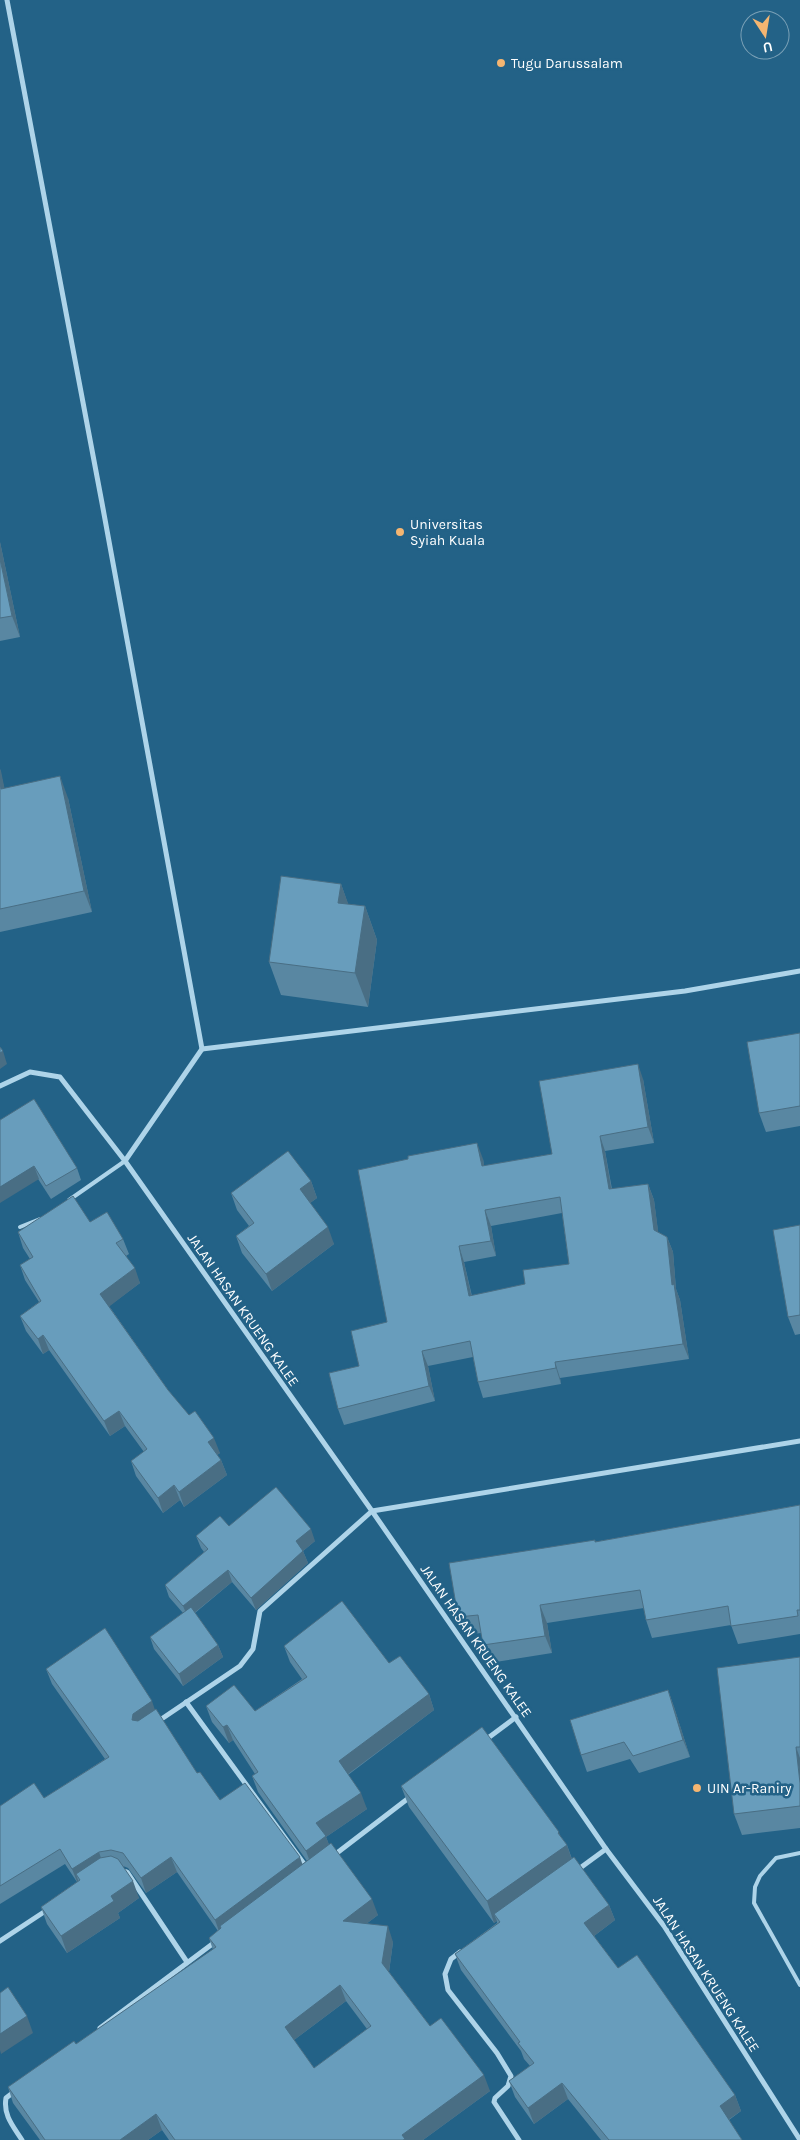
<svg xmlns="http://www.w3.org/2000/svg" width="800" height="2140" viewBox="0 0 800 2140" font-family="Karla,sans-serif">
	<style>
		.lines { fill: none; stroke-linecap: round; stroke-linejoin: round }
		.lane { stroke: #aed4e9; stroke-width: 4 }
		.street { stroke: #aed4e9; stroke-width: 5 }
		.wall { fill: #5987a2; fill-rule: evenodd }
		.shaded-wall { fill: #496e84 }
		.building { fill: #689dbc; stroke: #496e84; fill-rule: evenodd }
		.poi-dot { fill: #f4b571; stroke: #236287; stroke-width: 2 }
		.labels { text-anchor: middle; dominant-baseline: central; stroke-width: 5; stroke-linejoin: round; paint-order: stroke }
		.poi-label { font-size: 14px; fill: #fff; stroke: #236287; text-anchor: start }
		.street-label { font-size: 14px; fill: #fff; stroke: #236287 }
	</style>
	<rect width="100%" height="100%" fill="#236287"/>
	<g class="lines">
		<!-- lane -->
		<g class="lane">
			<polyline points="69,1200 125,1161"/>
			<polyline points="20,1227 40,1219"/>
			<polyline points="800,1853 776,1858 760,1876 755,1887 754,1903 800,1985"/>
		</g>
		<!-- street -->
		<g class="street">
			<polyline points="7,0 102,503 202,1049 125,1161"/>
			<polyline points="202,1049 685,991 800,971"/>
			<polyline points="0,1086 30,1072 60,1077 125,1161 372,1511 606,1849 664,1926 800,2140"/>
			<polyline points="186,1702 307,1868"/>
			<polyline points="157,1722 240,1666 253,1649 260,1611 372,1511 800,1441"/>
			<polyline points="484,1741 516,1717"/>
			<polyline points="333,1856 410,1797"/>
			<polyline points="121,1870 127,1872 187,1962"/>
			<polyline points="576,1871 606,1849"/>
			<polyline points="0,1941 47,1910"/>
			<polyline points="460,1952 451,1959 445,1974 448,1990 497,2053 511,2076 508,2086 495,2098 494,2102 519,2140"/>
			<polyline points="100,2028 215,1942"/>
			<path d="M15 2091 6 2098C3 2115 13 2126 22 2140"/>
		</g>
	</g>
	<!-- wall -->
	<g class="wall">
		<polygon points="0,542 20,637 0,641"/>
		<polygon points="0,769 4,788 68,798 92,912 0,932"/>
		<polygon points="341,884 348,904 365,906 377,940 368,1007 281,995 269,962"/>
		<polygon points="800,1033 800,1126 766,1132 759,1113"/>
		<path d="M643 1079 654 1143 605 1151 612 1189 648 1184 654 1200 658 1232 667 1237 673 1252 676 1289 680 1300 689 1359 560 1378 561 1384 483 1398 478 1382 473 1357 428 1366 435 1401 344 1425 338 1409 359 1366 387 1322 483 1159 484 1166 552 1154ZM562 1213 569 1264 525 1284 472 1296 464 1262 496 1256 491 1226Z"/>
		<polygon points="0,1120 77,1168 81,1180 51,1199"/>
		<polygon points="311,1181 317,1198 310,1203 334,1244 272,1291 242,1253 236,1236 249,1226 237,1210 231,1193"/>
		<polygon points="90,1222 123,1239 129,1254 126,1256 140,1283 109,1306 168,1390 220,1453 217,1455 221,1460 227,1475 184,1507 180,1500 163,1513 136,1476 131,1461 144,1452 125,1426 110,1436 49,1350 43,1354 26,1331 20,1316 39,1302 25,1280 20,1265 30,1259 23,1248 18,1232"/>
		<polygon points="800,1225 800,1334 795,1335 788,1317"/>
		<polygon points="800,1505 800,1634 738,1644 731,1625 652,1638 646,1620 644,1608 547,1623 552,1653 489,1663 483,1645 481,1633 464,1635 458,1617 595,1542"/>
		<polygon points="229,1526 315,1541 303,1551 308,1563 256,1610 232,1582 195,1613 218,1645 223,1657 183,1686 154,1649 150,1637 183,1613 169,1597 165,1585 204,1552 201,1548 196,1536"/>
		<path d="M284 1646 389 1663 429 1694 434 1710 348 1775 367 1809 326 1837 329 1845 378 1915 366 1924 393 1942 389 1972 430 2026 490 2091 423 2140H169L162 2130 148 2140H40L13 2103 8 2087 76 2044 213 1950 209 1938 218 1931 177 1872 146 1893 128 1868 123 1866 139 1898 118 1913 120 1918 67 1953 47 1924 41 1907 77 1882 65 1864 0 1904V1806L44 1798 105 1759 52 1684 46 1669 155 1710 197 1773 220 1800 302 1864 307 1861 258 1792 252 1776 255 1774 233 1740 229 1743 212 1722 206 1706 255 1711 302 1679 290 1662ZM346 2001 367 2029 314 2068 294 2040Z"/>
		<polygon points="800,1657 800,1828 742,1835 734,1814"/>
		<polygon points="668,1690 674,1707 690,1757 639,1773 630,1759 587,1772 581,1755"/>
		<polygon points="401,1786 561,1837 567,1845 572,1859 609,1905 615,1920 594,1936 618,1968 735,2095 741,2111 729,2120 742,2140 601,2140 568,2099 534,2124 515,2097 509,2081 530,2066 524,2059 521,2051 461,1970 455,1954 497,1923 497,1921 494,1923 409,1807"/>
	</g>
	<!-- shaded-wall -->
	<g class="shaded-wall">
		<polygon points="0,542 20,637 12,616 0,559"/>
		<polygon points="0,769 1,771 9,810 1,789 0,783"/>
		<polygon points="60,776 68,798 92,912 84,891"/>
		<polygon points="341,884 353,917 338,903"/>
		<polygon points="365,906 377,940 368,1007 355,973"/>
		<polygon points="3,1051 7,1064 0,1069 0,1053"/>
		<polygon points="638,1064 643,1079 654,1143 648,1127"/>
		<polygon points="600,1136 605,1151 614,1205 609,1189"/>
		<polygon points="477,1143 483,1159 487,1182 482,1166"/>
		<polygon points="34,1166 39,1179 0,1203 0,1187"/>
		<polygon points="311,1181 317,1198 306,1206 300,1189"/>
		<polygon points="648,1184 654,1200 660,1245 654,1230"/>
		<polygon points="485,1210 491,1226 496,1256 491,1241"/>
		<polygon points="328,1227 334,1244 272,1291 266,1274"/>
		<polygon points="667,1237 673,1252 676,1289 680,1300 689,1359 683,1344 672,1285"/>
		<polygon points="459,1246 464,1262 475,1312 469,1296"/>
		<polygon points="135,1268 140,1283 106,1309 100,1294"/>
		<polygon points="43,1335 49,1350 43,1354 38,1339"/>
		<polygon points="422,1351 428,1366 435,1401 429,1386"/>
		<polygon points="555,1362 560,1378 561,1384 556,1368"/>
		<polygon points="119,1411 125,1426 110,1436 104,1421"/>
		<polygon points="214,1438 220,1453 214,1457 208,1442"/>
		<polygon points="221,1460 227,1475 184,1507 179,1492"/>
		<polygon points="174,1485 180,1500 163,1513 158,1498"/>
		<polygon points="311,1529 315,1541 303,1551 308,1563 256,1610 251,1598 296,1541"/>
		<polygon points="228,1570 232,1582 188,1618 183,1606"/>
		<polygon points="540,1605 547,1623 552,1653 545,1636"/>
		<polygon points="218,1645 223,1657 183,1686 179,1674"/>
		<polygon points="668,1690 674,1707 690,1757 683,1740"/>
		<polygon points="429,1694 434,1710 344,1777 339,1761"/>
		<polygon points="152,1701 157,1716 138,1729 132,1720 133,1714"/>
		<polygon points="227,1725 233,1740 229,1743 223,1727"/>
		<polygon points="796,1747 800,1758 800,1783"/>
		<polygon points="361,1793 367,1809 326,1837 332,1852 312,1867 306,1851 316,1823"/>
		<polygon points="559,1832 564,1846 567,1845 574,1866 494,1914 497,1921 494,1923 487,1901"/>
		<polygon points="99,1852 104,1867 76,1874 79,1883 78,1884 72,1869"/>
		<polygon points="171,1857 177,1872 146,1893 141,1878"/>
		<polygon points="300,1857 305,1872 221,1928 220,1926 222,1933 220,1934 215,1920"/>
		<polygon points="133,1881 139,1898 118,1913 120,1918 67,1953 61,1936 111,1896"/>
		<polygon points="372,1899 378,1915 349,1937 343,1921"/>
		<polygon points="609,1905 615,1920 590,1939 584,1923"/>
		<polygon points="388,1926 393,1942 388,1979 382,1963"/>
		<polygon points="340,1985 346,2001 290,2043 285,2027"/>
		<polygon points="27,2016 33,2033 1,2054 0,2050 0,2034"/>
		<polygon points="484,2075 490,2091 423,2140 403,2140 402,2135"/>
		<polygon points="562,2083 568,2099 534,2124 528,2108"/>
		<polygon points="735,2095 741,2111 725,2122 720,2106"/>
		<polygon points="156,2114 162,2130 148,2140 120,2140"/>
	</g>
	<!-- building -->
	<g class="building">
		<polygon points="0,559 12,616 0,618"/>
		<polygon points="60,776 84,891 0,909 0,783 1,789"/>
		<polygon points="281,876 341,884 338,903 365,906 355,973 269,962"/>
		<polygon points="800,1033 800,1106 759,1113 747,1042"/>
		<polygon points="0,1047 3,1051 0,1053"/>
		<path d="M638 1064 648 1127 600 1136 609 1189 648 1184 654 1230 667 1237 672 1285 674 1284 683 1344 555 1362 556 1368 478 1382 470 1341 422 1351 429 1386 338 1409 329 1373 359 1366 351 1331 387 1322 358 1170 408 1159V1156L477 1143 482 1166 552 1154 539 1081ZM560 1197 569 1264 523 1270 525 1284 469 1296 459 1246 491 1241 485 1210Z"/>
		<polygon points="34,1099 77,1168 46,1186 34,1166 0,1187 0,1120"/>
		<polygon points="288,1151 311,1181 300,1189 328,1227 266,1274 236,1236 254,1223 231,1193"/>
		<polygon points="73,1196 90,1222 107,1212 123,1239 116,1243 135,1268 100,1294 168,1390 189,1415 195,1411 214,1438 208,1442 221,1460 179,1492 174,1485 158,1498 131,1461 147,1449 119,1411 104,1421 43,1335 38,1339 20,1316 41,1301 20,1265 33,1257 18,1232"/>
		<polygon points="800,1225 800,1315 788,1317 773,1230"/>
		<polygon points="276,1487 311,1529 296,1541 303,1551 251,1598 228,1570 183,1606 165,1585 208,1549 196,1536 220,1516 229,1526"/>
		<polygon points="800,1505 800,1610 797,1610 798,1616 731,1626 728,1606 646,1620 640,1590 540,1605 545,1636 483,1645 478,1615 458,1617 449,1563 595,1540 595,1542"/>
		<polygon points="342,1601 389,1663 400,1656 429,1694 339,1761 361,1793 316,1823 326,1836 306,1851 252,1776 258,1772 227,1725 223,1727 206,1706 234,1685 255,1711 307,1677 284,1646"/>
		<polygon points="191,1607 218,1645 179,1674 150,1637"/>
		<polygon points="105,1628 152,1701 133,1714 132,1720 138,1721 156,1709 197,1773 200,1772 220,1800 245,1783 300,1857 215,1920 171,1857 141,1878 123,1853 111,1850 99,1852 72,1869 60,1849 0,1886 0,1806 34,1783 44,1798 109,1757 46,1669"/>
		<polygon points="800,1657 800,1747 796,1747 800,1783 800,1806 734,1814 717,1668"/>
		<polygon points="668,1690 683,1740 633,1756 624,1742 581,1755 570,1720"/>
		<polygon points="482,1727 559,1832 558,1833 567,1845 487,1901 401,1786"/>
		<path d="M331 1843 372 1899 343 1921 388 1926 382 1963 430 2026 441 2018 484 2075 402 2135 405 2139 403 2140H175L156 2114 120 2140H45L8 2087 74 2041 76 2044 216 1947 209 1938 221 1928 220 1926ZM340 1985 371 2026 314 2068 285 2027Z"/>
		<polygon points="111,1856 118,1859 133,1881 111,1896 114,1901 61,1936 41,1907 80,1880 76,1874 100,1858"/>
		<polygon points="574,1857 609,1905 584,1923 618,1968 637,1955 735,2095 720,2106 742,2140 609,2140 562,2083 528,2108 509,2081 534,2063 518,2043 520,2042 455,1954 500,1922 494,1914"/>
		<polygon points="8,1987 27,2016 0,2034 0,1993"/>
	</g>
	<!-- markers -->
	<g class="poi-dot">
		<circle cx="501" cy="63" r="5"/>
		<circle cx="400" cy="532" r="5"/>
		<circle cx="697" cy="1788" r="5"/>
	</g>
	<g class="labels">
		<!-- poi labels -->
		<g class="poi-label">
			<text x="511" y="63">Tugu Darussalam</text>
			<text x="410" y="524">Universitas<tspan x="410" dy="16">Syiah Kuala</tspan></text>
			<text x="707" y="1788">UIN Ar-Raniry</text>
		</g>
		<!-- street labels -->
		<g class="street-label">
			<text transform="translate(243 1310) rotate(55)">JALAN HASAN KRUENG KALEE</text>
			<text transform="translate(476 1641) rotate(55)">JALAN HASAN KRUENG KALEE</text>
			<text transform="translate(706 1974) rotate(57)">JALAN HASAN KRUENG KALEE</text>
		</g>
	</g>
	<!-- north arrow -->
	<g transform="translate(765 35) rotate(168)"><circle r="24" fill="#236287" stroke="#7ba1b7"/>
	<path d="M0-4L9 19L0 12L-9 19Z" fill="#f4b571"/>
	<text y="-8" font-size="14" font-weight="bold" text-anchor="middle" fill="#ffffff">U</text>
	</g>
</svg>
